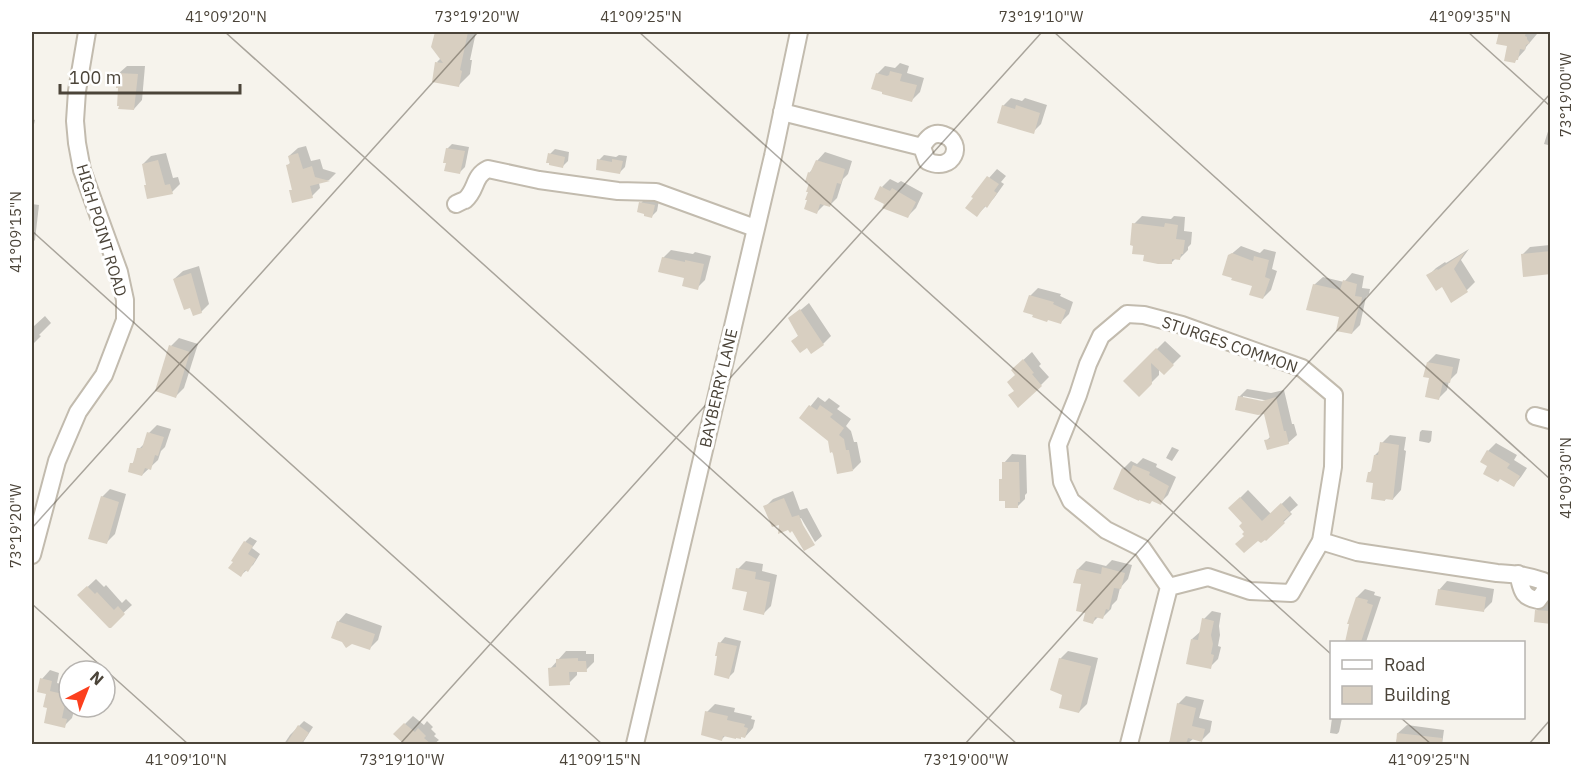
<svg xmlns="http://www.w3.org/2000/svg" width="1582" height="776" viewBox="0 0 1582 776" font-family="'IBM Plex Sans',sans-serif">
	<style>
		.shadow { fill: #0003; fill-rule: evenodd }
		.building { fill: #d8cfc1 }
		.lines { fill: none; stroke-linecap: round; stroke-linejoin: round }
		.minor-casing { stroke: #c2bbae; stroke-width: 20 }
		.minor { stroke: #fff; stroke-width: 16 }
		.ticks { fill: none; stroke: #4b4439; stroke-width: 1.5; stroke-opacity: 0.45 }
		.labels { text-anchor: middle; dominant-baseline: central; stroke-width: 6; stroke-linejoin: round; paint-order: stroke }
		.street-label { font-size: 16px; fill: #4b4439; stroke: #fff }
		.neatline { fill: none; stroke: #4b4439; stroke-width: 2 }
		.ticks-label { font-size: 15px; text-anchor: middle; fill: #4b4439 }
	</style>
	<rect width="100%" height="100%" fill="#f6f3ec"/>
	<!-- shadow -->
	<g class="shadow">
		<polygon points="436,32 476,32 470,60 472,60 470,74 459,85 437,62 441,58 432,46"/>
		<polygon points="1500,32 1535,32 1537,34 1526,47 1525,50 1515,61 1509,44 1498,43"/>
		<polygon points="32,34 34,35 32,47"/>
		<polygon points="900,63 909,66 907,73 924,78 920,92 912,100 877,74 885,66 895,68"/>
		<polygon points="127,66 145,66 142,100 134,109 118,74"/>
		<polygon points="1011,98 1022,101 1025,98 1047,105 1041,124 1033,132 1003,106"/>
		<polygon points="32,119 35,120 32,133"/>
		<polygon points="1550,125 1550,151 1548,145 1544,144"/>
		<polygon points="452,144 469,147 465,167 460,172 447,149"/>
		<polygon points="306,146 311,161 320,159 323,169 336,173 329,180 319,183 320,188 312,196 291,191 293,188 287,166 291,162 289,156 298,148"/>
		<polygon points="555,149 569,152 568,161 563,166 550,154"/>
		<polygon points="825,152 852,161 848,174 843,179 837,198 829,206 825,204 817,212 809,173 814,168 817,161"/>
		<polygon points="166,153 173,178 178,177 180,184 172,192 145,186 147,184 143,164 151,156"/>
		<polygon points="604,155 616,157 619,155 627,156 625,167 620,172 599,160"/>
		<polygon points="997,169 1006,176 1001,182 1004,184 994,198 977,215 975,197 973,196"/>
		<polygon points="890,179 898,183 901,181 923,193 916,208 908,216 882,187"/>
		<polygon points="646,198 659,200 657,211 652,216 641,203"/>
		<polygon points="32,204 39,205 35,240 32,243"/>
		<polygon points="1142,216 1171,219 1174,216 1185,217 1184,231 1192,232 1191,244 1188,247 1188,250 1180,258 1176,258 1171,263 1146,254 1134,224"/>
		<polygon points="1550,245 1550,272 1522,255 1530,247"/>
		<polygon points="1241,246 1260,253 1264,249 1276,252 1272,269 1277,271 1271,290 1263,298 1254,285 1234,277 1229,256"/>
		<polygon points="1469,249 1461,260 1475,282 1467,290 1452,301 1442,285 1428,276 1436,268 1445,262 1446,263"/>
		<polygon points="671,250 693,254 695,252 711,256 705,280 697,288 663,258"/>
		<polygon points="199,266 209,304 201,312 174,279 183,271"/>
		<polygon points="1352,273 1364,276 1362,288 1370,289 1369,294 1366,297 1360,325 1352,333 1341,316 1314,285 1323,277 1344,282"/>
		<polygon points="1038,288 1061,294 1060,296 1073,302 1069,314 1061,322 1030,296"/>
		<polygon points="809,303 831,336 823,344 808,346 793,341 799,335 790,319"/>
		<polygon points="45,316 51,323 39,335 41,336 32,345 32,323 34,326"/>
		<polygon points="179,338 198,344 184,388 176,396 171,346"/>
		<polygon points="1165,341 1181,356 1164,373 1159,368 1159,375 1139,395 1125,381"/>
		<polygon points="1032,352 1041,364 1039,366 1049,377 1041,385 1015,390 1017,374 1021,362"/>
		<polygon points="1436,354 1460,359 1457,373 1449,381 1447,390 1439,398 1431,377 1428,362"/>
		<path d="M1247 389 1271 393 1284 390 1292 424H1294L1297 435 1288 443 1266 441 1271 436 1265 412 1239 397ZM1243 396 1269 401V404L1243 399Z"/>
		<polygon points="818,397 825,402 829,398 840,406 837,409 851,419 846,426 851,431 854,442 857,442 861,462 853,470 833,451 829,440 801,418"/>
		<polygon points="157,425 171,429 165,447 161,451 158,460 142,475 132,464 135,460 139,449 146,442 149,433"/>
		<polygon points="1422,430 1432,431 1431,441 1429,443 1419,441 1420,432"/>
		<polygon points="1390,435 1406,437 1404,450 1406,451 1401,490 1393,499 1387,498 1385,500 1369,473 1373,469 1375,455 1380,450 1382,443"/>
		<polygon points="1496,443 1517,455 1514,460 1527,468 1521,477 1513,486 1500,478 1489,466 1488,451"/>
		<polygon points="1172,447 1179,450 1172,461 1166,458"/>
		<polygon points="1012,454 1026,455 1027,493 1025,495 1025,499 1017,507 1001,480 1003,477 1004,463"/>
		<polygon points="1143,458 1157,464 1156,467 1176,477 1168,495 1160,503 1123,469 1131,461 1137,464"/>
		<polygon points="110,489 126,494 115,534 107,542 102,497"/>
		<polygon points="1248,490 1271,514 1290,496 1298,505 1290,512 1292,514 1266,539 1246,535 1244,523 1230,508"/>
		<polygon points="793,491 800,510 807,508 822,536 815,542 801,518 798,519 793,530 781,523 765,507 773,499"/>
		<polygon points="250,537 257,541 252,548 260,554 253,565 241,575 233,560 245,542"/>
		<polygon points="1112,560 1132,565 1128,579 1120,588 1117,600 1112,605 1111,609 1103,617 1099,616 1093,622 1086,612 1083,583 1078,569 1086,561 1106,566"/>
		<polygon points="746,561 763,564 762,571 777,575 771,606 763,614 749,591 738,569"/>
		<polygon points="96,579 104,587 106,585 122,603 126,599 132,605 109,626 79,595"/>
		<polygon points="1447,581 1494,589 1492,602 1484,610 1439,590"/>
		<polygon points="1365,589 1375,592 1374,595 1381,597 1366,642 1346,642 1357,597"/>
		<polygon points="1545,603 1550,603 1550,623 1537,611"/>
		<polygon points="1212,611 1221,613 1219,626 1220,635 1218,646 1221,647 1218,659 1210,667 1192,639 1201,631 1204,619"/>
		<polygon points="346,613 382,626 378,640 370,648 338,622"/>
		<polygon points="725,637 741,641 734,672 729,677 719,655 720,643"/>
		<polygon points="566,651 586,651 586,654 594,654 594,662 586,670 577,671 577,675 569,683 550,669"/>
		<polygon points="1068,651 1098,658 1087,704 1079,712 1060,659"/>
		<polygon points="50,670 59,673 57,683 69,686 69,710 74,711 72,718 64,726 49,706 48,693 42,679"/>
		<polygon points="1186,696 1204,700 1199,718 1212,721 1210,732 1202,740 1193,739 1187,744 1168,744 1171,739 1178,704"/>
		<polygon points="715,704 735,708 734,712 752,716 751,719 755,720 753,728 745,737 726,735 722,739 707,712"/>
		<polygon points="413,716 424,725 427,721 433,727 431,729 436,734 434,736 439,740 434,744 406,744 395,734"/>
		<polygon points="1332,718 1342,718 1339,732 1337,734 1330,733"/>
		<polygon points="304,721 313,727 302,744 284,744 290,735"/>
		<polygon points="1407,725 1444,730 1442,744 1396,744 1398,733"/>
	</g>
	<!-- building -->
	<g class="building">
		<polygon points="435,32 468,32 460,70 462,71 459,87 432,82 435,62 443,63 431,47"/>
		<polygon points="1499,32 1526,32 1525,36 1527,37 1527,39 1530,43 1526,45 1525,50 1520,49 1518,60 1516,60 1515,63 1504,61 1507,46 1496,44"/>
		<polygon points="890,71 902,74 900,81 917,85 912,102 882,94 882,92 871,89 876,73 887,76 889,75"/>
		<polygon points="117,73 138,74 134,110 118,109 119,106 117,106 118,88 116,88"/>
		<polygon points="1002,105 1015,109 1016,105 1040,113 1034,134 997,123"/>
		<polygon points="446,148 465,151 460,174 444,171 446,163 443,163"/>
		<polygon points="298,153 303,169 312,166 315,177 330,181 310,186 313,198 292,203 289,190 292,190 286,165 290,164 288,156"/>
		<polygon points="548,153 565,157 563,168 549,165 549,163 546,163"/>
		<polygon points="597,159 612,162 612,159 623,161 620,174 596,170"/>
		<polygon points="158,160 165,185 170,184 173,194 147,199 144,185 146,185 142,164"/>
		<polygon points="816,160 845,169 841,184 837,183 830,207 820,204 817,214 804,209 807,200 805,200 808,192 806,192 809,183 805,182 808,172 810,173"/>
		<polygon points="987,176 999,184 994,191 997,193 987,208 985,206 977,217 965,208 973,198 971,197"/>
		<polygon points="880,186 890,191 892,188 916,202 908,218 882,208 884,204 874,199"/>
		<polygon points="639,202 655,205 652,218 644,216 644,214 637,212"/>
		<polygon points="1132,223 1164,227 1165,223 1178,225 1176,239 1185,240 1183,254 1181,254 1180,260 1172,259 1172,264 1158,264 1143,261 1144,255 1132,254 1133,246 1130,245"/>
		<polygon points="1551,251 1551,274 1523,277 1521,254"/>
		<polygon points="1465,252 1454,269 1468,292 1451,303 1442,287 1436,291 1426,275 1437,269 1438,270"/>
		<polygon points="1232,253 1253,261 1254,256 1269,260 1265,277 1270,279 1263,299 1249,295 1252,286 1231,280 1232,278 1222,275 1228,255"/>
		<polygon points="662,257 685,262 685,260 704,264 698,290 682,286 684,278 658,272"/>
		<polygon points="191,273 202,313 193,316 190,308 184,310 173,279"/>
		<polygon points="1343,280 1357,284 1355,296 1362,297 1361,304 1359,306 1352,334 1336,331 1339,317 1306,310 1313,284 1340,290"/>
		<polygon points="1029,295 1054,302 1053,304 1066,310 1061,324 1048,320 1047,322 1032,317 1033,315 1023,312"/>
		<polygon points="800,309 824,345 811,354 807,348 800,353 791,341 798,336 788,318"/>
		<polygon points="169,345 190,352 176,398 155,391"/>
		<polygon points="1156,348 1174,365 1164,375 1151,363 1152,384 1139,397 1123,381"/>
		<polygon points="1023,359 1034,373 1032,374 1042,386 1018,408 1008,395 1014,391 1007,382 1015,375 1011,370"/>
		<polygon points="1427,362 1453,367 1450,383 1443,382 1439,400 1425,397 1429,378 1423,377"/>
		<polygon points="1238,396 1262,401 1276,397 1284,431 1286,431 1289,444 1267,450 1264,440 1270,439 1264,414 1258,415 1235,410"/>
		<polygon points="809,405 817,410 820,405 833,414 830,417 844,428 839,435 844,439 846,450 849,450 853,471 837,474 833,454 832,452 830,453 828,441 799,418"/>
		<polygon points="147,432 164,437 158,456 155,455 151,470 145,468 142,476 128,472 130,463 133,463 137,448 142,448"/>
		<polygon points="1380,442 1399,445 1393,500 1385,499 1385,501 1371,499 1373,483 1366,482 1368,472 1371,472 1374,455 1378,455"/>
		<polygon points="1487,450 1510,464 1507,468 1520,476 1514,487 1500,479 1498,482 1483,474 1487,466 1480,462"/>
		<polygon points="1002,462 1019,462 1020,502 1018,502 1018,508 1005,508 1005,501 999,501 999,479 1002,479"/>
		<polygon points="1133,465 1150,472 1149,475 1169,486 1161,505 1152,501 1150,504 1139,500 1139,501 1113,489 1122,468 1130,472"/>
		<polygon points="101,496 119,502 107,544 88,539"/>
		<polygon points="1240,497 1262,521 1281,503 1291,514 1283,521 1285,523 1266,541 1265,540 1261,543 1258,541 1244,553 1235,544 1244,536 1242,534 1244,532 1239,526 1242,523 1228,508"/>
		<polygon points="784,498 792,517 799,515 803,525 815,545 804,551 792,531 790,533 788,530 778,534 779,525 772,527 763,506"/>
		<polygon points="244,541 253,546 248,554 256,559 248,572 245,570 241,577 228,568 233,562 231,561"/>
		<polygon points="1102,567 1125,573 1121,589 1114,588 1109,610 1106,609 1103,619 1095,617 1093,624 1083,621 1085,613 1076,611 1081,584 1073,583 1077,569 1101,574"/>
		<polygon points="736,568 756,572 755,579 770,582 764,615 743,610 747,592 732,589"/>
		<polygon points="87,586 95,594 97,592 114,610 118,606 125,614 111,628 109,628 77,595"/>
		<polygon points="1438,589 1486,597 1484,612 1435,605"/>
		<polygon points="1356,597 1368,600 1367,603 1373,605 1361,642 1345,642 1349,624 1347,624"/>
		<polygon points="1535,610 1551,611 1551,624 1534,622"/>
		<polygon points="1202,618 1214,621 1211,635 1213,644 1211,654 1214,655 1211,669 1186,664 1191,639 1198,640"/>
		<polygon points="337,621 375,634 370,650 352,644 346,648 342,642 331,638"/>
		<polygon points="718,642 737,646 729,679 714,675 717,656 715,656"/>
		<polygon points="578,658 578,661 586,661 587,672 569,672 570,685 549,686 548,668 556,667 556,659"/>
		<polygon points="1059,658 1091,666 1079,713 1059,708 1062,695 1050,690"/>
		<polygon points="40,678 52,681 50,691 67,695 62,718 67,719 65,728 44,723 47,708 43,707 46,694 37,692"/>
		<polygon points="1177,703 1196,708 1192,726 1205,729 1202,742 1188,738 1186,744 1169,744"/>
		<polygon points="705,711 728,716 727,720 745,724 744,727 748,728 745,738 741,737 741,739 736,738 736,739 723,736 722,741 701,735"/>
		<polygon points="404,723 415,732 418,728 426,736 424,738 431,744 404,744 393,734"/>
		<polygon points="298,725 309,733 301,744 286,744"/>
		<polygon points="1397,733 1442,738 1442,744 1396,744"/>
	</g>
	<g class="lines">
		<defs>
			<g id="minor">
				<path d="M782 112 922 147C927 138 933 131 944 135 965 142 954 174 927 161L922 147"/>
				<path d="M456 204C456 204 464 200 465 200 477 190 473 176 488 169L539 180 618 191 656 192 755 228"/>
				<polyline points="1535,416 1550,420"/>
				<path d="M1321 541 1357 552 1497 573C1514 574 1526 575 1543 581L1546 585 1544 592 1538 600C1521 597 1522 589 1518 574"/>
				<polyline points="32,555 57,461 78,412 104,375 125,320 125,300 119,272 82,170 77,143 75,121 77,91 87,32"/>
				<polyline points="635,744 773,156 799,32"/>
				<polyline points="1129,744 1169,587 1142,548 1106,530 1071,501 1062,482 1058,445 1078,395 1088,364 1101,336 1127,314 1144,315 1182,325 1302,368 1334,395 1333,467 1321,541 1291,593 1250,591 1208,577 1169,587"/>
			</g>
		</defs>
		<!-- minor casing -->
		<use href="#minor" class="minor-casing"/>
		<!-- minor -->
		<use href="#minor" class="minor"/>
	</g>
	<!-- ticks -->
	<path class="ticks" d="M225 32 1017 744M639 32 1332 655M1054 32 1550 479M1468 32 1550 106M32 231 602 744M32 528 478 32M32 604 188 744M1401 718 1431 744M400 744 1042 32M965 744 1550 94M1529 744 1550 720"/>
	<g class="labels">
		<!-- street labels -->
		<g class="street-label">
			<text transform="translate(102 230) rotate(73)">HIGH POINT ROAD</text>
			<text transform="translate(1230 344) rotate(19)">STURGES COMMON</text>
			<text transform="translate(718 388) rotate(-77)">BAYBERRY LANE</text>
		</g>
	</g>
	<!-- border -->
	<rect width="1582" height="776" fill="none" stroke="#ffffff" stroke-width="66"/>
	<!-- legend -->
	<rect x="1330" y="641" width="195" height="78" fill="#ffffff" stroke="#b7b4b0" stroke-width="1.5"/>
	<rect x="1342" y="660" width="30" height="9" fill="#ffffff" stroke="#b7b4b0" stroke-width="1.5"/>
	<text x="1384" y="671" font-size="18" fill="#4b4439">Road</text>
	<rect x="1342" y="686" width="30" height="18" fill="#d8cfc1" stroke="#b7b4b0" stroke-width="1.5"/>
	<text x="1384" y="701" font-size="18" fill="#4b4439">Building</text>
	<!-- north arrow -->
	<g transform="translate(87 689) rotate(42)"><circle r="28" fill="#ffffff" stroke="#b7b4b0" stroke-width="1.5"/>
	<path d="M0-4.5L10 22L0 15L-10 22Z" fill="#fc3f1d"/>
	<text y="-9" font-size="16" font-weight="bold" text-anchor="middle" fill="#4b4439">N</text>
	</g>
	<!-- scale -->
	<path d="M60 84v9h180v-9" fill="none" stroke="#4b4439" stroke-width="3"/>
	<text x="69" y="84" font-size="18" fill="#4b4439" stroke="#ffffff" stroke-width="4.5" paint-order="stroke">100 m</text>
	<rect x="33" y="33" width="1516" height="710" class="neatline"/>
	<g class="ticks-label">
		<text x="226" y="22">41°09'20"N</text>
		<text x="477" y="22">73°19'20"W</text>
		<text x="641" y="22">41°09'25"N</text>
		<text x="1041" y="22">73°19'10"W</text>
		<text x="1470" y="22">41°09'35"N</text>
		<text transform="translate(1566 95) rotate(-90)" y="5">73°19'00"W</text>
		<text transform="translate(16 232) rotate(-90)" y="5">41°09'15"N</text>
		<text transform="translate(1566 478) rotate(-90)" y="5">41°09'30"N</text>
		<text transform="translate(16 526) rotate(-90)" y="5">73°19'20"W</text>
		<text x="186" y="765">41°09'10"N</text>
		<text x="402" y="765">73°19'10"W</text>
		<text x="600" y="765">41°09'15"N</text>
		<text x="966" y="765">73°19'00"W</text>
		<text x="1429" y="765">41°09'25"N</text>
	</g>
</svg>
